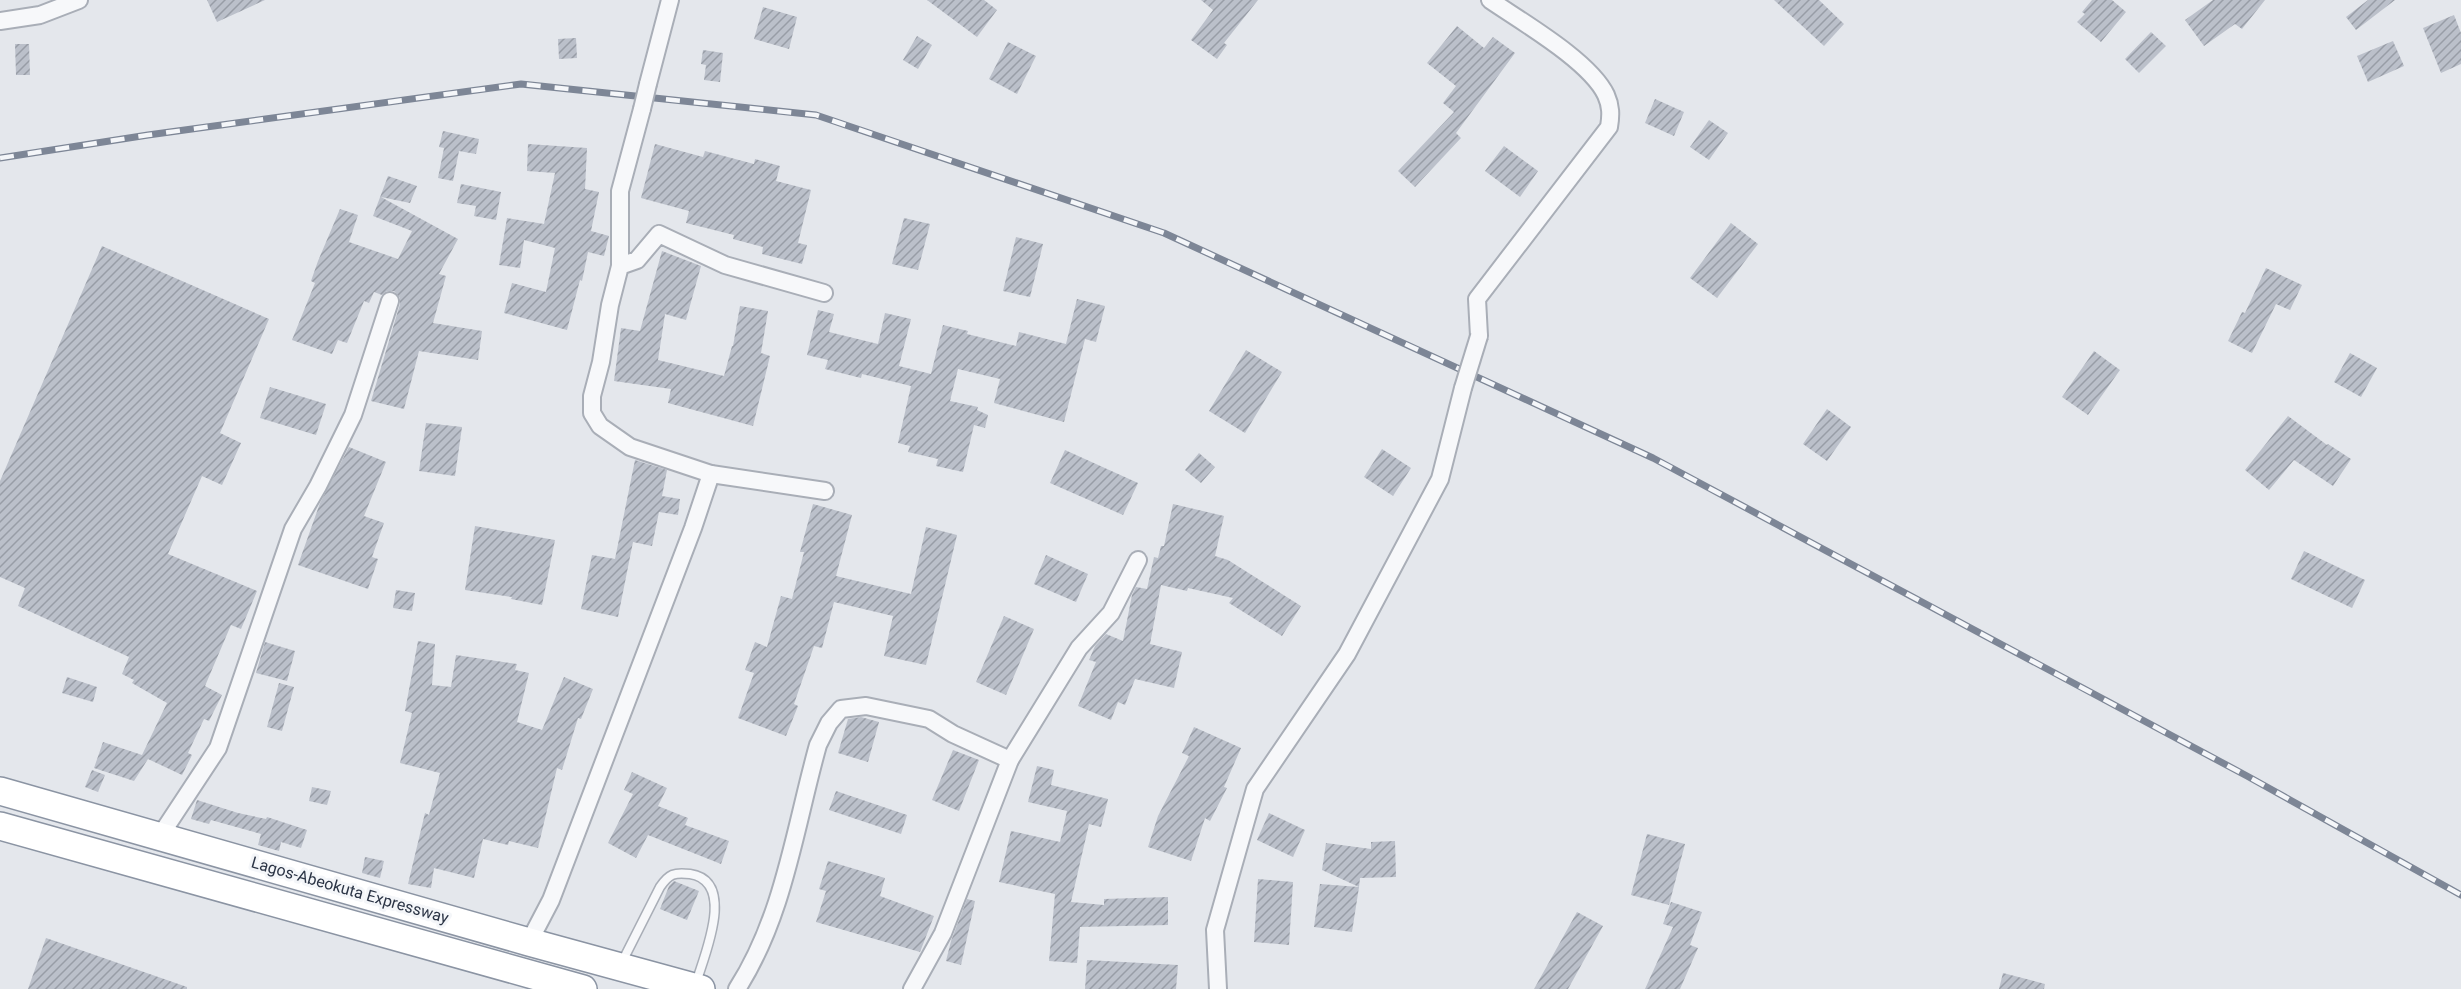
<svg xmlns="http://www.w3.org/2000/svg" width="2461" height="989" viewBox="0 0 2461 989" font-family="Roboto,sans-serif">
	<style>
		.building { fill: url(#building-hatch) }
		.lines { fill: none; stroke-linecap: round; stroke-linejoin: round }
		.service-casing { stroke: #a9aeb7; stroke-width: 11 }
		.minor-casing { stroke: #a9aeb7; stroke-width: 20 }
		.trunk-casing { stroke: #8b94a3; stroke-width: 30 }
		.service { stroke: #f7f8fa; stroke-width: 8 }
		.minor { stroke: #f7f8fa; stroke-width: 16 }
		.trunk { stroke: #fff; stroke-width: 27 }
		.rail-casing { stroke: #7d8696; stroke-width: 7 }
		.rail { stroke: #f4f6f9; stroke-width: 4.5; stroke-dasharray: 14; stroke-linecap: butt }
		.minor-bridge-casing { stroke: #a9aeb7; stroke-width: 20; stroke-linecap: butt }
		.minor-bridge { stroke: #f7f8fa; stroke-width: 16 }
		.labels { text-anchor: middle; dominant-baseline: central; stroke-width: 6; stroke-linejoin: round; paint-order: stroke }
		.street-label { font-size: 16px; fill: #2b3445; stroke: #f4f6f9 }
	</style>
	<defs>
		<pattern id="building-hatch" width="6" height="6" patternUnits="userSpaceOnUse" patternTransform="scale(1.5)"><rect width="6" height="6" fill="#bbc0ca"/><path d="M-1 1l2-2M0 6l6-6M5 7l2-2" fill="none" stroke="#989da6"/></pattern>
	</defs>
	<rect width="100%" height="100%" fill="#e4e7ec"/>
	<!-- building -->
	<g class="building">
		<polygon points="207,0 265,0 217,22"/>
		<polygon points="927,0 984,0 997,10 977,37"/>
		<polygon points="1201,0 1258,0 1224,43 1227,45 1217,59 1191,40 1213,10"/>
		<polygon points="1774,0 1819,0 1844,24 1824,46"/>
		<polygon points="2092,0 2112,0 2126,12 2101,42 2077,22 2085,14 2082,12"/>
		<polygon points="2213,0 2265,0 2242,29 2235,24 2204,46 2185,20"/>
		<polygon points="2368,0 2395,0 2356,30 2346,17"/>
		<polygon points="763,7 797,17 789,49 754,39"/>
		<polygon points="2454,15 2461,33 2461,64 2441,73 2423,28"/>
		<polygon points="1457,26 1484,48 1493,37 1515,53 1456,133 1461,138 1415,187 1398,171 1454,112 1443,103 1456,86 1427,63"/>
		<polygon points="2151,32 2166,46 2139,73 2125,59"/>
		<polygon points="917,36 932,45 918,69 903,60"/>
		<polygon points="576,38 577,58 559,59 558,39"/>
		<polygon points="2393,41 2404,66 2368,82 2357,56"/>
		<polygon points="1008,42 1036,56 1017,94 989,79"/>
		<polygon points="15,44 29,44 30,75 16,75"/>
		<polygon points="703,50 723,53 720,82 704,80 706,65 701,64"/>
		<polygon points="1655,99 1684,112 1674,136 1645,123"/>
		<polygon points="1709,120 1728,133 1709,160 1690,147"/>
		<polygon points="443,131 479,139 476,154 459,151 453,181 438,178 444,148 439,147"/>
		<polygon points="528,144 587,148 585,189 599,192 591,231 609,236 604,256 588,252 582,281 580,280 567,330 504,313 512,283 546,292 555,248 524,240 520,268 499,265 507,218 544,224 555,173 527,171"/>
		<polygon points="655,144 703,157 705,151 754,164 755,159 780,166 776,181 811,190 798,243 807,245 802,264 762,254 763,247 733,239 734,235 686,223 689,211 641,198"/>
		<polygon points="1504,146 1538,171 1520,197 1485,171"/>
		<polygon points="388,176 417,186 410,203 381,197 458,239 439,274 446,276 433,323 482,331 478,360 419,351 404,409 371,401 400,304 400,298 394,291 387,291 382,295 374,292 369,303 364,301 347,343 338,340 332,354 292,340 315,283 311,281 318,261 340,209 358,215 349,242 398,259 412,231 373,216"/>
		<polygon points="461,184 501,192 496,220 474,216 476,206 457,203"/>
		<polygon points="904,218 930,224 918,270 892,264"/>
		<polygon points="1731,223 1758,244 1717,298 1690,278"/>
		<polygon points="1016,237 1043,244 1030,297 1003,291"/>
		<polygon points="102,246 269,319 220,433 241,443 222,485 202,476 168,554 257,591 241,629 231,625 205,686 222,695 209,721 204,719 188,753 192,755 182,775 148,759 134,781 94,768 103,742 142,755 167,703 132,683 134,680 122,674 129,657 18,606 25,588 0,577 0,481"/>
		<polygon points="662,251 701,266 686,320 665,314 658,360 724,376 732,346 733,346 740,306 768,311 761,353 770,356 753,426 668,403 671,389 614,381 621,328 640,331"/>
		<polygon points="2266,268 2302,285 2290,310 2276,304 2252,353 2228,341 2242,312 2245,313"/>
		<polygon points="1077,299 1105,306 1096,342 1085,339 1064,422 994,403 1000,379 958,369 950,401 978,407 977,410 988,415 985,428 974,425 963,472 936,466 938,459 908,452 910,446 898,443 911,386 862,374 861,378 825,369 828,360 807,355 818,310 834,314 829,332 878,344 885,313 911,319 899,366 931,374 943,325 968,331 967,334 1016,346 1019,332 1066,344"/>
		<polygon points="1246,350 1282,372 1245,433 1209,411"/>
		<polygon points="2094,351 2120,370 2088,415 2062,397"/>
		<polygon points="2350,353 2377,368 2361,397 2334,382"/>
		<polygon points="270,387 326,404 316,435 260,418"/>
		<polygon points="1827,409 1851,427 1827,461 1803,444"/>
		<polygon points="2288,416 2327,445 2328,444 2351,459 2333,486 2294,460 2269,490 2245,470"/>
		<polygon points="426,423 462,427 455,476 419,471"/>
		<polygon points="349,447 386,462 364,516 384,523 372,557 378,559 368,589 298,565 320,503"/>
		<polygon points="1382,449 1411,468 1393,496 1364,477"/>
		<polygon points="1065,450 1138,483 1123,515 1050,483"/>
		<polygon points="1199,453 1215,467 1201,483 1185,470"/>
		<polygon points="635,460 667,470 662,496 680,499 678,515 659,512 652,546 633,542 618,617 581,609 592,555 615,559"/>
		<polygon points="813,504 852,515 836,576 911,594 926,527 957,535 926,665 884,656 893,616 834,602 822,648 814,646 794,704 798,706 786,736 738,718 754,673 745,670 755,642 767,647 781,596 792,599 804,552 800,552"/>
		<polygon points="1173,504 1224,516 1215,556 1228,560 1301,606 1282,636 1229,603 1233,598 1188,588 1187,591 1161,585 1150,644 1182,652 1174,688 1135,679 1125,705 1118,702 1111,720 1078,706 1096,662 1089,660 1095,646 1106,634 1123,641 1132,595 1136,587 1147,589 1154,557 1158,558 1161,546 1164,546"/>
		<polygon points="475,526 555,540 542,605 511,599 512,597 465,590"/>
		<polygon points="2304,551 2365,580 2352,608 2291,579"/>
		<polygon points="1046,555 1088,574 1076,602 1034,584"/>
		<polygon points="396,590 415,593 412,611 393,608"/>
		<polygon points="1004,616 1034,629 1006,695 976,682"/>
		<polygon points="418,641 435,644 432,685 451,687 456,655 517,664 515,670 529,673 517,722 542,730 564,677 593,689 581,719 578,718 562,770 557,768 538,848 509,841 508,845 483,839 474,878 434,868 431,888 408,884 425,813 429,815 440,773 400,763 412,713 405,711"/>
		<polygon points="265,642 295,651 287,681 256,673"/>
		<polygon points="67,677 97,687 93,702 62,693"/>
		<polygon points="279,683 294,687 282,731 267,727"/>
		<polygon points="861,717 879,722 868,762 838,753 848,719"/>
		<polygon points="1194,727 1241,748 1224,787 1227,788 1210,821 1205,818 1191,861 1148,847 1158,816 1189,756 1182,753"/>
		<polygon points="953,750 979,760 959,811 932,800"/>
		<polygon points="1037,766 1054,770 1051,785 1108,799 1101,827 1089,824 1071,902 1104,905 1104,899 1168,897 1168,925 1080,927 1077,963 1049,961 1055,894 999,882 1011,831 1060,842 1067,811 1028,802"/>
		<polygon points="92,770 105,775 98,792 85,787"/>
		<polygon points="632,772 667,788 658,806 688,818 685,825 729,841 721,864 648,835 636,858 608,843 633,794 624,790"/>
		<polygon points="312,787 331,791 327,805 309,801"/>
		<polygon points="836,791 907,815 901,834 829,810"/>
		<polygon points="197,800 238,813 266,819 267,817 307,830 301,848 281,842 279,851 258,845 261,834 211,820 209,824 191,819"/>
		<polygon points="1269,813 1305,830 1293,857 1257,840"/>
		<polygon points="1647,834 1685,844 1669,905 1631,895"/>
		<polygon points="1395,841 1396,877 1360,878 1359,887 1322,870 1326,843 1371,849 1371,842"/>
		<polygon points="365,857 384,861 380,878 362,873"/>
		<polygon points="828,861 885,878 880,896 934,916 920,952 816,922 826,891 819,889"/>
		<polygon points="1258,879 1293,882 1289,945 1254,942"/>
		<polygon points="674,881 699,891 687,920 660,909 669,886"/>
		<polygon points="1320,884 1359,887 1352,932 1314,927"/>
		<polygon points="967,899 975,901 961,965 946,961 951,941"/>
		<polygon points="1671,902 1702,912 1690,945 1698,948 1680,989 1645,989 1673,927 1663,924"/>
		<polygon points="1577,912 1603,926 1568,989 1534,989"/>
		<polygon points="46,938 187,987 187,989 28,989"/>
		<polygon points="1087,960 1178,965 1176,989 1085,989"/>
		<polygon points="2003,973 2045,984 2044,989 1999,989"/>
	</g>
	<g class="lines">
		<defs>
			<path id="service" d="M621 964 660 887C669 874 674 872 690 874 737 881 704 956 696 983"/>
			<g id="minor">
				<polyline points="0,21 40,15 79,0"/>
				<polyline points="648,84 670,0"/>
				<polyline points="620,266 620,191 642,109"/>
				<polyline points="824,293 725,265 659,234 637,260 620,266 610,305 601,362 592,396 592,413 600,426 630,447 711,474 825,491"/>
				<path d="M1479 336 1477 299 1609 127C1611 115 1611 106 1606 95 1590 61 1522 22 1490 0"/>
				<polyline points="160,836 218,748 293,529 318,486 353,415 390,301"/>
				<polyline points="529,942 551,900 693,528 711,474"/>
				<path d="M737 989C784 916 795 827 818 745L829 723 841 709 866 706 929 719 953 734 1010 760"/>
				<polyline points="912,989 943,933 1010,760 1079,648 1111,613 1138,560"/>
				<polyline points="1218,989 1215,930 1255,789 1347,654 1440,479 1463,388"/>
			</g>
			<g id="trunk">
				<polyline points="0,791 529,942 701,989"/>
				<polyline points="0,826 583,989"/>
			</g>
		</defs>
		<!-- service casing -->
		<use href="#service" class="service-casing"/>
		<!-- minor casing -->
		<use href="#minor" class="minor-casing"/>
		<!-- trunk casing -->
		<use href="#trunk" class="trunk-casing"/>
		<!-- service -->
		<use href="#service" class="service"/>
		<!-- minor -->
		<use href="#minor" class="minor"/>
		<!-- trunk -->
		<use href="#trunk" class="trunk"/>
		<defs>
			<polyline id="rail" points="0,158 148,135 521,84 816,115 1164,233 1653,458 2247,776 2461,895"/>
		</defs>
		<!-- rail casing -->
		<use href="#rail" class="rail-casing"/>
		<!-- rail -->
		<use href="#rail" class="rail"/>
		<defs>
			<g id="minor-bridge">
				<polyline points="642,109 648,84"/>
				<polyline points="1463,388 1479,336"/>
			</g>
		</defs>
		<!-- minor-bridge casing -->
		<use href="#minor-bridge" class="minor-bridge-casing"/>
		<!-- minor-bridge -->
		<use href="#minor-bridge" class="minor-bridge"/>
	</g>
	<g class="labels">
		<!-- street labels -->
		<g class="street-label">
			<text transform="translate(350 890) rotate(16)">Lagos-Abeokuta Expressway</text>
		</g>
	</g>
</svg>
